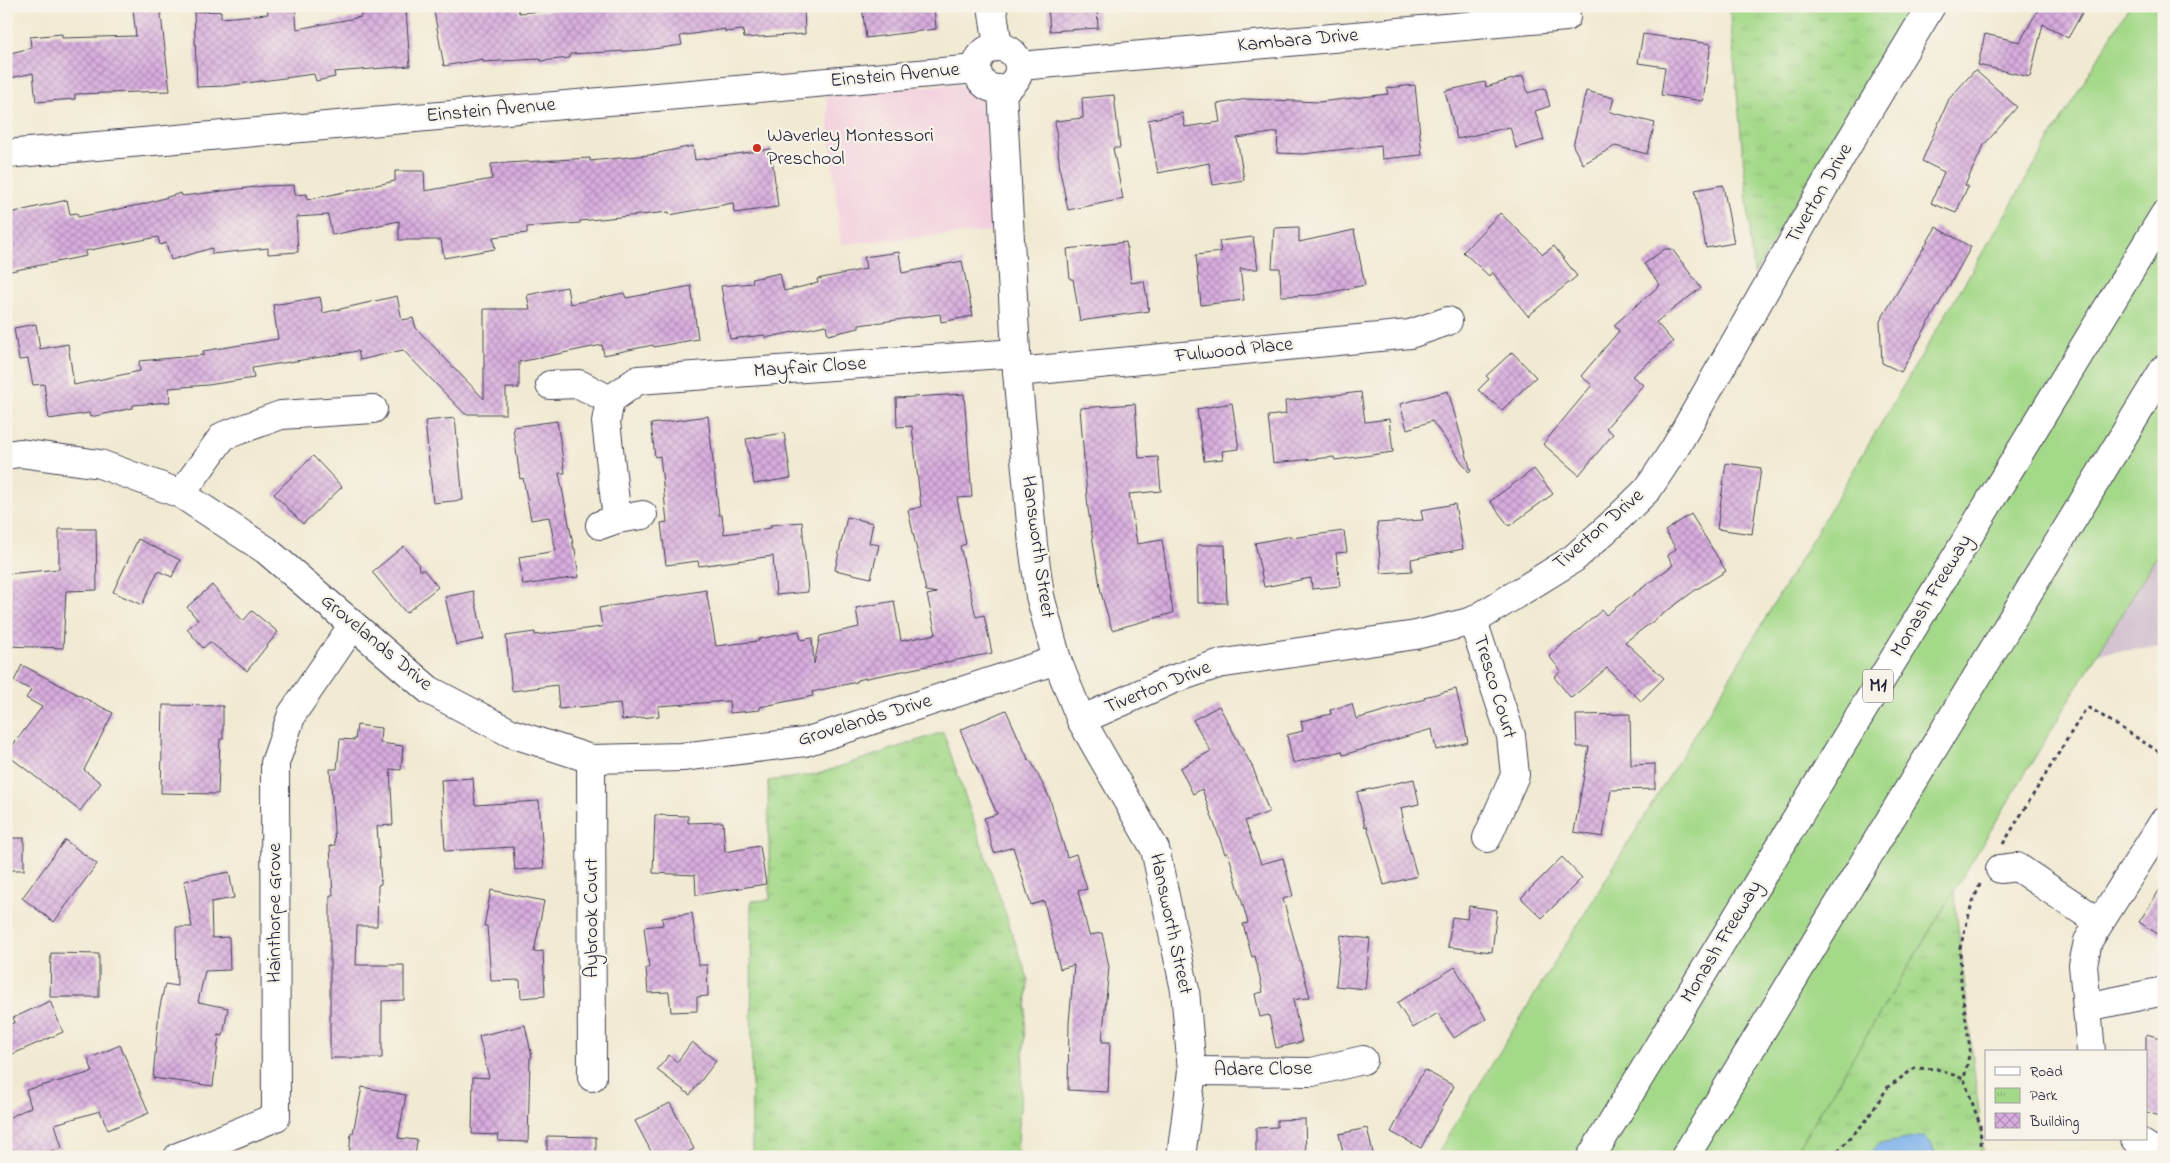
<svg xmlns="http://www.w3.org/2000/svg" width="2170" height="1163" viewBox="0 0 2170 1163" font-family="'Indie Flower',sans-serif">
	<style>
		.built { fill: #f3cfde }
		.industrial { fill: #cfbdce }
		.grass { fill: #a4d989; stroke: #637e62 }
		.park { fill: url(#park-tufts); stroke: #637e62 }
		.water { fill: #7cb1ea; stroke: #4f6a92 }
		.building { fill: url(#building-cross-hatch) }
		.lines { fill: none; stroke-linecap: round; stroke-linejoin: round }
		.minor-casing { stroke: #414052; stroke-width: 30 }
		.highway-casing { stroke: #414052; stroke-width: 30 }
		.path { stroke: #414052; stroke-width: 3; stroke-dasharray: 4 4; stroke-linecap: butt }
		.minor { stroke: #fff; stroke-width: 28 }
		.highway { stroke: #fff; stroke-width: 28 }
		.poi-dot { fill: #c8321e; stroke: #f7f3e8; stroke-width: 2 }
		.labels { text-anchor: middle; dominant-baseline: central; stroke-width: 4.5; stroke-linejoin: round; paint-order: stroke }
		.shield { fill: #f7f3e8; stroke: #62616f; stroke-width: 1 }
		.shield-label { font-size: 19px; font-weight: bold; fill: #22223b }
		.street-label { font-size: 20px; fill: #22223b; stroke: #f7f3e8 }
		.poi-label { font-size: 20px; fill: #22223b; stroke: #f7f3e8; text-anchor: start }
	</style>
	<defs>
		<pattern id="park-tufts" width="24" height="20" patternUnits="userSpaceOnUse" patternTransform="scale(1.25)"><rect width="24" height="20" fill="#a4d989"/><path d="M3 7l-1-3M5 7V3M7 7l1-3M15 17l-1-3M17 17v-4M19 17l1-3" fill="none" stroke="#8dba77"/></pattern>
		<pattern id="building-cross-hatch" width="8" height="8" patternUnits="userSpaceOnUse" patternTransform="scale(1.25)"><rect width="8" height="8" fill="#d8adde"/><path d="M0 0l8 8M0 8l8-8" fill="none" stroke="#af8cb5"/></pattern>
	</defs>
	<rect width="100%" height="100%" fill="#f7f3e8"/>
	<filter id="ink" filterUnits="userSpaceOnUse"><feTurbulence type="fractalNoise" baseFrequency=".02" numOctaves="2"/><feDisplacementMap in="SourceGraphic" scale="10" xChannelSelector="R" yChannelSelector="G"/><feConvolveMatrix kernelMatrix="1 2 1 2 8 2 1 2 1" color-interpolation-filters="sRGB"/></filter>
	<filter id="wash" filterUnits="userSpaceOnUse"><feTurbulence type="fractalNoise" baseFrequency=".0096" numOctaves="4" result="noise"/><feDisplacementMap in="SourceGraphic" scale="20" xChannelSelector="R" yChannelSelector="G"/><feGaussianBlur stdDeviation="1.12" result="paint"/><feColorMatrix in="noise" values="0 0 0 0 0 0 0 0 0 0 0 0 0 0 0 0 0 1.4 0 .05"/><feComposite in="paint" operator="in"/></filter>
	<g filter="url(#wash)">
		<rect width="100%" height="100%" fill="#f1ead3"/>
		<!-- built -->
		<polygon class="built" points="951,84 962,85 974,91 984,105 994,231 841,244 826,95"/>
		<!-- industrial -->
		<polygon class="industrial" points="2164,544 2164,647 2098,653"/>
		<!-- grass -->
		<polygon class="grass" points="2129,6 2164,6 2164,544 1793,1157 1435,1157 1737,666"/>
		<!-- park -->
		<g class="park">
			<polygon points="1729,6 1911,6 1754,274"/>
			<polygon points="943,732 1028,979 1017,1157 752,1157 751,901 770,900 768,781 818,774"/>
			<polygon points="1954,891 1984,1157 1793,1157"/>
		</g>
		<!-- water -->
		<polygon class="water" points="1924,1136 1931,1143 1936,1157 1866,1157 1879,1144"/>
		<g id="blocks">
			<!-- building -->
			<g class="building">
				<polygon points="267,6 295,6 297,29 361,17 361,12 406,9 410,66 334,72 335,77 316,81 314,74 224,86 197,87 194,12 221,11 221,18 268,14"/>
				<polygon points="433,6 518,6 519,13 603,6 804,6 805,34 744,38 743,30 725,32 725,29 680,36 682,45 646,50 570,54 570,58 541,61 540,59 483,62 483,59 444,66"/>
				<polygon points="862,6 934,6 936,29 866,38"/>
				<polygon points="1048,6 1097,6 1098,28 1050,31"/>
				<polygon points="2040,6 2086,6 2068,38 2043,24 2030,77 1978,65 1985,34 2020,42"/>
				<polygon points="160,7 170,91 75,94 75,99 36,102 33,73 6,79 6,54 31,48 30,37 62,34 62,38 136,36 133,10"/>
				<polygon points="1643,34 1711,44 1703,101 1661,95 1665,67 1638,63"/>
				<polygon points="1975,70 2017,107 1984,145 1965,185 1968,186 1956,213 1931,203 1944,172 1922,161 1949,99"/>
				<polygon points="1523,76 1528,93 1545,88 1550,106 1535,111 1544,140 1516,148 1510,127 1457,139 1445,91 1485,82 1486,87"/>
				<polygon points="1415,85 1422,155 1382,159 1381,145 1303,154 1277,153 1278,132 1237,138 1244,180 1213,185 1209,163 1158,173 1148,120 1182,113 1185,127 1220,122 1217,104 1247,99 1319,102 1388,94 1387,88"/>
				<polygon points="1586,91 1614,98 1610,112 1655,123 1647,154 1615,146 1583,164 1573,146"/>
				<polygon points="1114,95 1120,148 1113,148 1123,199 1068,210 1060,171 1055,121 1083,118 1082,98"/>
				<polygon points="693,146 695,160 771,149 778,207 734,213 733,203 670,215 669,212 580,221 580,223 527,227 527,233 493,237 495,249 444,258 441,240 399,240 399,221 332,235 328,215 296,217 298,252 268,254 268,248 212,254 212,248 171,260 166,243 160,245 158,237 85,251 86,256 6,272 6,214 67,200 70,214 77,213 78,217 144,204 181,193 182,196 264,186 294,185 295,195 307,194 307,200 395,181 395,171 424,171 425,191 492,179 491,164 590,158 590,161 658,154 658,153"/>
				<polygon points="1723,185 1734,243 1706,248 1695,190"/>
				<polygon points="1500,213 1543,254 1554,246 1577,276 1528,316 1492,272 1489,276 1463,252"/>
				<polygon points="1299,227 1299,242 1354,230 1365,285 1318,295 1281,296 1280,268 1272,268 1274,228"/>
				<polygon points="1936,227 1971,247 1901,372 1882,363 1880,321"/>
				<polygon points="1253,237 1258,269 1240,269 1244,300 1201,305 1196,255 1221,252 1219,241"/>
				<polygon points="1126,242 1131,283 1144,281 1149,311 1080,321 1073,279 1070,279 1067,249"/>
				<polygon points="1665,249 1672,249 1701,288 1656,322 1673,342 1632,376 1643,385 1606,428 1613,434 1579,475 1543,444 1592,385 1581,376 1619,331 1614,325 1660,285 1644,264"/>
				<polygon points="899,252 902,273 962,261 973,316 941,322 940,314 859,325 859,328 828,335 826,325 765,338 765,335 730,339 721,286 753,283 752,279 780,273 784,291 818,283 817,279 866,269 864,257"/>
				<polygon points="691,286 698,339 654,347 653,345 604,355 602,345 519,362 519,388 506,388 506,414 465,414 403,350 360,360 358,351 252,368 254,378 208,385 169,388 170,402 133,405 133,408 90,417 89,413 49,419 44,384 33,385 28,359 19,360 14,328 36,324 40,349 68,344 74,385 140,371 139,361 204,355 203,351 278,339 273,305 320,297 323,313 397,296 402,320 413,318 416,328 484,399 484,309 530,309 527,295 567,287 570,304 624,293 626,298"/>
				<polygon points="1512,352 1536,377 1502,410 1478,390 1489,379 1486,376"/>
				<polygon points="1448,391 1471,471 1469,472 1432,421 1407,429 1400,404"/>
				<polygon points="1361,392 1365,422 1389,419 1393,452 1335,460 1334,457 1273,463 1268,416 1286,414 1285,401"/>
				<polygon points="964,394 972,497 957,498 966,544 960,546 976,617 984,615 992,653 857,680 857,682 812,692 813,696 760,707 760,710 730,713 729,701 658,706 659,716 622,720 620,703 559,709 557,685 512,691 506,636 535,632 535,635 602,627 599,608 706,590 716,646 759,641 759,639 799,631 801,640 812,638 814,664 820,636 859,627 856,608 894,601 901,641 936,634 927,595 937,593 926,591 908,510 921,507 912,426 897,427 896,398"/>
				<polygon points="1232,403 1239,449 1222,451 1223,459 1204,461 1197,409"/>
				<polygon points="1135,404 1139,458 1158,457 1161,491 1129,494 1137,544 1162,540 1173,613 1112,630 1101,593 1088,509 1080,408"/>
				<polygon points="708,416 719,515 722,515 724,534 771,528 770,525 802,522 808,592 776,595 773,556 699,566 698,561 666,565 661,523 667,522 660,456 655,457 651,424"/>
				<polygon points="455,418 463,500 433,503 425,421"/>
				<polygon points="557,421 565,473 559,473 574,549 575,549 579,577 523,585 519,557 556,551 549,517 531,520 523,478 520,479 513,427"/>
				<polygon points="784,433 791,478 754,484 746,439"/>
				<polygon points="313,456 342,487 303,524 274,494"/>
				<polygon points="1726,463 1761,468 1752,534 1717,529"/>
				<polygon points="1534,469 1553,494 1509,526 1490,501"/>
				<polygon points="1455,504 1463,549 1411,559 1412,571 1381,573 1377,523 1423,520 1421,510"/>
				<polygon points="1691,514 1726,571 1694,591 1625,642 1664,678 1641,701 1607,668 1571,698 1554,677 1561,671 1549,656 1602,610 1606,615 1673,565 1667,555 1676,549 1665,531"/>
				<polygon points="847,517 873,523 869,543 879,545 871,578 835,570"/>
				<polygon points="59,529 96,529 97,590 66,591 63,648 6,646 6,574 59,569"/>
				<polygon points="1344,531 1347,552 1336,553 1340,586 1312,589 1311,578 1264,587 1255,543 1291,536 1291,538"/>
				<polygon points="138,539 180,560 172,577 158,571 142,605 113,592"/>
				<polygon points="1197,545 1225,545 1227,603 1198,603"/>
				<polygon points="404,546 418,563 419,570 424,570 438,587 406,613 372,572"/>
				<polygon points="212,585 243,621 252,611 278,632 247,671 210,642 203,648 187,629 198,620 187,607"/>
				<polygon points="473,591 484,639 456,645 445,597"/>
				<polygon points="22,665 113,713 84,770 101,783 80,811 6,754 42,707 26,698 31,690 14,681"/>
				<polygon points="1456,689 1468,742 1436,750 1432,729 1343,755 1342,751 1293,763 1287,735 1303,731 1301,721 1331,714 1330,710 1352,704 1356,719 1425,699 1424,697"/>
				<polygon points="163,705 223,706 223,739 220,739 218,794 161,793"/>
				<polygon points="1219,706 1253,768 1269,812 1245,821 1261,864 1283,858 1293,896 1283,899 1310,997 1293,1000 1302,1042 1276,1048 1269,1015 1260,1017 1255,994 1263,992 1255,956 1252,957 1243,924 1248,923 1228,852 1225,854 1202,789 1193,794 1180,768 1211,751 1193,720"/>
				<polygon points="1006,710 1029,761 1031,761 1050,799 1067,857 1076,854 1087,889 1078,891 1089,935 1102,933 1109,967 1102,1042 1110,1042 1108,1092 1068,1090 1069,1023 1074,965 1060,969 1044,901 1031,905 1013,847 994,853 984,818 997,814 960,730"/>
				<polygon points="1630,714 1631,765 1655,764 1655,789 1611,790 1603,837 1574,832 1589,747 1577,747 1576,715"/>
				<polygon points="357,725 381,728 380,743 403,746 401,770 390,769 393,825 377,826 381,884 378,885 377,926 357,926 356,965 404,965 404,1000 382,1001 382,1058 330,1058 330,895 333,895 330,846 335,845 330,769 337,769 340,739 355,740"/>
				<polygon points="473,778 475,805 539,801 544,868 515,870 513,847 445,851 441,780"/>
				<polygon points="1414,779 1419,804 1401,808 1403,818 1401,818 1417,876 1384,885 1367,826 1365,827 1357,792"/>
				<polygon points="655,815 688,816 688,823 723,822 725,852 760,846 766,884 696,895 695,875 653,873"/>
				<rect x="6" y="838" width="18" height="32"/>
				<polygon points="65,840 97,864 54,922 22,898"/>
				<polygon points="1562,857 1582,878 1542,918 1521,898"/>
				<polygon points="229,872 234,898 211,902 212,938 229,937 230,970 205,971 198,1002 228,1008 223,1036 219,1035 213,1086 153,1078 159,1011 165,984 177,986 176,927 192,927 184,881"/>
				<polygon points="2164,883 2164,938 2139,922"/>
				<polygon points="491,890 544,901 534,952 543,951 545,996 521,998 520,980 491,981 487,926 484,926"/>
				<polygon points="1469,906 1497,910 1492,952 1448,947 1452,917 1467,919"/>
				<polygon points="692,913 699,965 707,965 708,996 697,997 697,1011 671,1012 669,992 648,993 646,968 649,968 644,927 663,925 662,918"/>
				<polygon points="1341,935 1370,939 1365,989 1336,986"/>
				<polygon points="51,953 99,954 99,997 50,997"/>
				<polygon points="1455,967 1486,1019 1454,1038 1438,1013 1413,1028 1397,1003"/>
				<polygon points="50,1001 63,1032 6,1057 6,1026 15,1022 13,1018"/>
				<polygon points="525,1025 532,1057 530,1058 528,1142 498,1141 499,1135 472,1134 473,1077 489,1078 479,1036"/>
				<polygon points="2146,1034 2164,1039 2164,1117 2146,1112"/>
				<polygon points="692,1042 716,1061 690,1095 657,1070 669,1055 677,1062"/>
				<polygon points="120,1045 149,1113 108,1130 100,1111 55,1124 62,1148 30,1157 6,1157 6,1119 31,1107 26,1090 93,1072 88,1059"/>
				<polygon points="1424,1070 1454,1086 1421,1148 1391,1132"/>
				<polygon points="362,1087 406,1095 398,1138 417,1140 415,1157 349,1157 351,1133 353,1133"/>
				<polygon points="670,1103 694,1149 680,1157 654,1157 635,1121"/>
				<polygon points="1305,1119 1306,1157 1256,1157 1256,1128 1277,1127 1277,1120"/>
				<polygon points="1367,1128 1374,1157 1344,1157 1339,1134"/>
				<polygon points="547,1136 596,1137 596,1157 547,1157"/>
			</g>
		</g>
	</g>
	<g filter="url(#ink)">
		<use href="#blocks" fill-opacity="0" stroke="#414052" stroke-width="1"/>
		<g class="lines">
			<defs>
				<g id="minor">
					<polyline points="992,6 998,46"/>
					<circle cx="998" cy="68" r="21"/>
					<polyline points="1020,66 1566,17 1565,6"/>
					<polyline points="1002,89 1017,372 1033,545 1040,596 1057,660 1081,720 1155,849 1185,990 1192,1071 1181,1157"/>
					<polyline points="6,154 976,69"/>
					<polyline points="1017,372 1410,334 1448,321"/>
					<polyline points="550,385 579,384 610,400"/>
					<polyline points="6,455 20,453 100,464 181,494 266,550 429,690 511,733 591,759 682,757 805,742 1057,660"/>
					<polyline points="181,494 223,436 281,415 373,409"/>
					<polyline points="617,519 606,422 610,400 638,380 1016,353"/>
					<polyline points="600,525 617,519 643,515"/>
					<polyline points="1473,621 1511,736 1515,775 1487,838"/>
					<polyline points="1081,720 1171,680 1218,664 1416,635 1473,621 1573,559 1612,524 1648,489 1675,448 1846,148 1931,6"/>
					<polyline points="591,759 592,1077"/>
					<polyline points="2000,869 2017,867 2099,922"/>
					<polyline points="2087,1007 2164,991"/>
					<polyline points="2091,1052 2083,965 2088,941 2164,821"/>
					<polyline points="1192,1071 1312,1072 1363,1060"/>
					<polyline points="2135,1139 2162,1157"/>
					<polyline points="178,1157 276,1117 275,763 292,714 353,625"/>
				</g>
				<g id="highway">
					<polyline points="1591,1157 2164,215"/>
					<polyline points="1685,1157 2164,369"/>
				</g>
			</defs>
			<!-- minor casing -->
			<use href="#minor" class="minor-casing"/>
			<!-- highway casing -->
			<use href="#highway" class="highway-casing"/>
			<!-- path -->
			<g class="path">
				<polyline points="2003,844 2085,710 2089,708 2093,710 2164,755"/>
				<polyline points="1980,884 1971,907 1960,948 1961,983 1970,1050 1964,1079 1980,1125 1982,1157"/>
				<polyline points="1832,1157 1865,1122 1888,1087 1915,1068 1937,1069 1964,1079"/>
			</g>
			<!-- minor -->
			<use href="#minor" class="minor"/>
			<!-- highway -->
			<use href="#highway" class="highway"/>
		</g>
	</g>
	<!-- markers -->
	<circle class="poi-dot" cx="757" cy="148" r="5"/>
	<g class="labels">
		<!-- shield labels -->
		<rect class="shield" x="1863" y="669.5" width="30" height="33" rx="4"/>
		<g class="shield-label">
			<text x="1878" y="686">M1</text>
		</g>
		<!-- street labels -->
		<g class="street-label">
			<text transform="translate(1298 41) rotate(-5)">Kambara Drive</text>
			<text transform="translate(895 76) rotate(-5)">Einstein Avenue</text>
			<text transform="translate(491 111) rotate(-5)">Einstein Avenue</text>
			<text transform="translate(1820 194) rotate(-60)">Tiverton Drive</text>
			<text transform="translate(1234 351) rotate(-6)">Fulwood Place</text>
			<text transform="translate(810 368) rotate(-4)">Mayfair Close</text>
			<text transform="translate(1599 530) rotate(-41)">Tiverton Drive</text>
			<text transform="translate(1037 547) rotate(82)">Hansworth Street</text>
			<text transform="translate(1932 596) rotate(-59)">Monash Freeway</text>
			<text transform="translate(376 643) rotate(40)">Grovelands Drive</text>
			<text transform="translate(1494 687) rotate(73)">Tresco Court</text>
			<text transform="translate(1158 688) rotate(-22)">Tiverton Drive</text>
			<text transform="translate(865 721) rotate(-17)">Grovelands Drive</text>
			<text transform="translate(275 913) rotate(-90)">Hainthorpe Grove</text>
			<text transform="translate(592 918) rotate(-90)">Aybrook Court</text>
			<text transform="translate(1170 924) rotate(78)">Hansworth Street</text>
			<text transform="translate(1722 942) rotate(-59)">Monash Freeway</text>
			<text transform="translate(1263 1070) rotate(-1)">Adare Close</text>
		</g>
		<!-- poi labels -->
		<g class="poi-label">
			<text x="767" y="136">Waverley Montessori<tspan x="767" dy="23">Preschool</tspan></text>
		</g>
	</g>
	<!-- margin -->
	<rect width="2170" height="1163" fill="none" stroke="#f7f3e8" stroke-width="25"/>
	<!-- legend -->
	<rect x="1985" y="1050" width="162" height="90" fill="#f7f3e8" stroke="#a29fa3"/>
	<rect x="1995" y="1067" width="25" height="8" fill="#ffffff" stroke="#a29fa3"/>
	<text x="2030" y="1076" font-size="15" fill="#22223b">Road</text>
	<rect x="1995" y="1088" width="25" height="15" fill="url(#park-tufts)" stroke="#a29fa3"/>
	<text x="2030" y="1100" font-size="15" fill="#22223b">Park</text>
	<rect x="1995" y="1113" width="25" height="15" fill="url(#building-cross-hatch)" stroke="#a29fa3"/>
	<text x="2030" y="1126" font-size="15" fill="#22223b">Building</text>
</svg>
